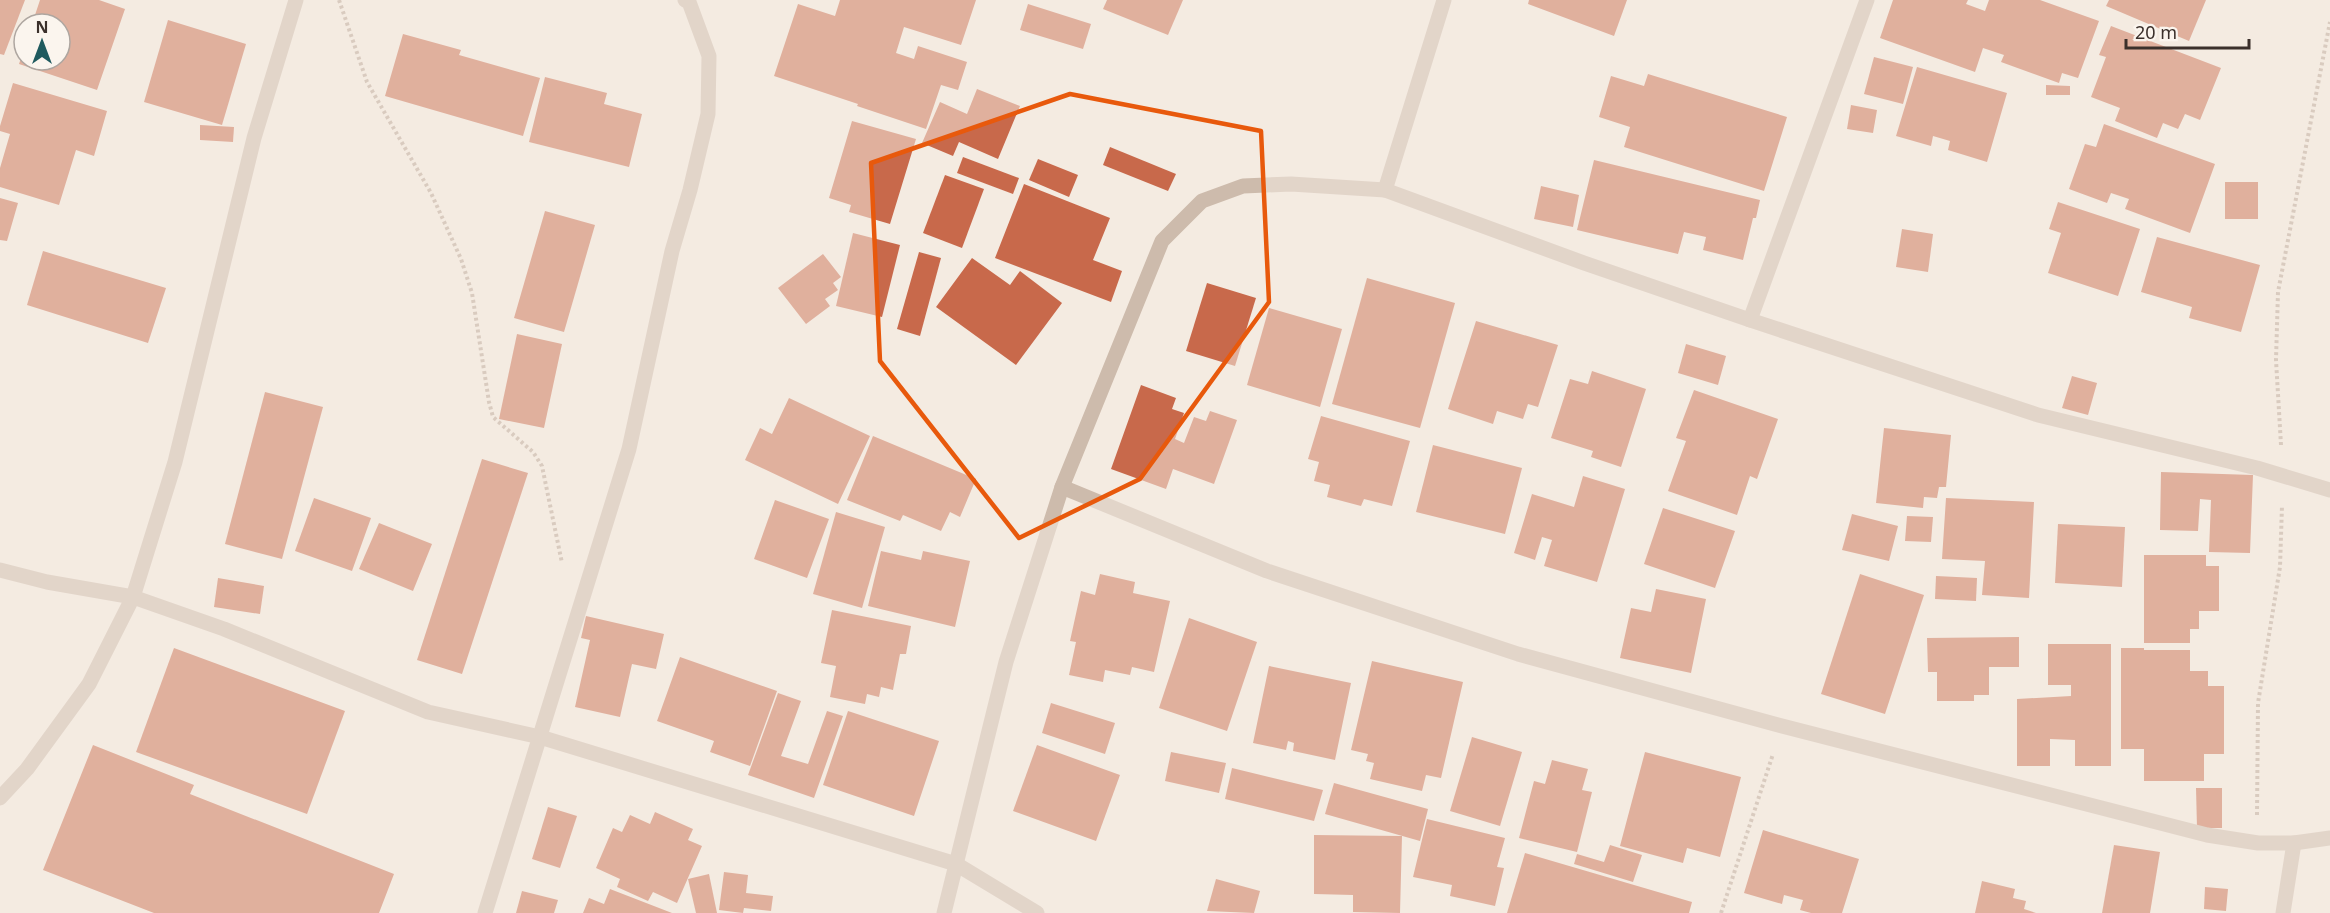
<svg xmlns="http://www.w3.org/2000/svg" width="2330" height="913" viewBox="0 0 2330 913" font-family="'Noto Sans',sans-serif">
	<style>
		.building { fill: #c8694b }
		.lines { fill: none; stroke-linecap: round; stroke-linejoin: round }
		.path { stroke: #b9a596; stroke-width: 4; stroke-dasharray: 3 3; stroke-linecap: butt }
		.minor { stroke: #cdbbac; stroke-width: 15 }
		.marked { fill: none; stroke: #e8590c; stroke-width: 4.5; stroke-linejoin: round }
	</style>
	<rect width="100%" height="100%" fill="#f4ebe1"/>
	<!-- building -->
	<g class="building">
		<polygon points="0,0 25,0 4,55 0,54"/>
		<polygon points="40,0 99,0 125,9 97,90 19,64 24,49 24,60 60,60 60,24 32,24"/>
		<polygon points="840,0 976,0 961,45 904,27 896,53 914,59 918,46 967,62 958,90 941,85 926,129 857,106 858,104 774,76 798,4 835,16"/>
		<polygon points="1107,0 1183,0 1168,35 1103,9"/>
		<polygon points="1529,0 1627,0 1614,36 1528,4"/>
		<polygon points="1893,0 1968,0 1966,4 1985,11 1989,0 2040,0 2099,21 2078,78 2062,73 2059,83 2001,62 2004,55 1983,48 1975,72 1880,38"/>
		<polygon points="2109,0 2206,0 2189,41 2106,6"/>
		<polygon points="1028,4 1091,24 1083,49 1020,30"/>
		<polygon points="168,20 246,44 222,125 144,102"/>
		<polygon points="2111,26 2221,68 2200,120 2185,114 2178,129 2163,123 2157,138 2115,121 2120,108 2091,97 2106,57 2099,55"/>
		<polygon points="403,34 461,50 459,55 540,78 523,136 385,96"/>
		<polygon points="1874,57 1913,67 1903,104 1864,94"/>
		<polygon points="1917,67 2007,93 1987,162 1948,150 1950,141 1933,136 1931,146 1896,136"/>
		<polygon points="1648,74 1787,117 1764,191 1624,147 1630,127 1599,117 1611,76 1644,86"/>
		<polygon points="545,77 607,93 604,104 642,114 629,167 529,142"/>
		<polygon points="13,83 107,111 94,156 76,150 59,205 0,187 0,168 10,134 0,131 0,126"/>
		<polygon points="2046,85 2070,86 2070,95 2046,95"/>
		<polygon points="977,89 1020,106 998,159 959,142 953,156 922,143 940,102 967,114"/>
		<polygon points="1851,105 1877,110 1873,133 1847,129"/>
		<polygon points="852,121 916,139 890,224 849,212 851,205 829,198"/>
		<polygon points="2104,124 2215,164 2190,233 2125,209 2129,199 2111,193 2107,203 2069,189 2085,144 2096,147"/>
		<polygon points="200,125 234,127 233,142 200,140"/>
		<polygon points="1110,147 1176,174 1168,191 1103,165"/>
		<polygon points="963,157 1019,178 1013,194 957,173"/>
		<polygon points="1038,159 1078,175 1069,197 1029,180"/>
		<polygon points="1594,160 1760,200 1756,218 1753,218 1743,260 1703,250 1706,237 1684,232 1678,254 1577,230"/>
		<polygon points="945,175 984,189 962,248 923,233"/>
		<rect x="2225" y="182" width="33" height="37"/>
		<polygon points="1024,184 1110,218 1093,260 1122,271 1111,302 995,258"/>
		<polygon points="1541,186 1579,195 1573,227 1534,219"/>
		<polygon points="0,198 18,203 7,241 0,240"/>
		<polygon points="2058,202 2140,229 2118,296 2048,273 2061,233 2049,229"/>
		<polygon points="545,211 595,225 564,332 514,318"/>
		<polygon points="1902,229 1933,234 1928,272 1896,267"/>
		<polygon points="853,233 900,245 882,317 836,306"/>
		<polygon points="2157,237 2260,265 2241,332 2189,318 2192,307 2141,292"/>
		<polygon points="43,251 166,288 148,343 27,305"/>
		<polygon points="919,252 941,258 920,336 897,329"/>
		<polygon points="823,254 841,277 833,283 838,290 825,299 830,306 806,324 778,288"/>
		<polygon points="972,258 1010,285 1020,271 1062,303 1016,365 936,307"/>
		<polygon points="1367,278 1455,303 1420,428 1332,404"/>
		<polygon points="1207,283 1256,298 1235,366 1186,351"/>
		<polygon points="1269,308 1342,329 1320,407 1247,385"/>
		<polygon points="1476,321 1558,345 1538,407 1528,404 1523,419 1497,411 1493,424 1448,409"/>
		<polygon points="517,334 562,344 544,428 499,419"/>
		<polygon points="1686,344 1726,356 1718,385 1678,373"/>
		<polygon points="1592,371 1646,389 1621,467 1591,457 1593,451 1551,438 1570,379 1588,384"/>
		<polygon points="2072,376 2097,383 2088,415 2062,408"/>
		<polygon points="1141,385 1176,398 1172,409 1184,413 1175,439 1184,443 1194,417 1206,421 1210,411 1237,420 1214,484 1173,469 1166,489 1111,469"/>
		<polygon points="1694,390 1778,419 1757,479 1750,476 1737,515 1668,491 1686,441 1676,438"/>
		<polygon points="265,392 323,407 282,559 225,544"/>
		<polygon points="789,398 870,436 838,504 745,460 760,428 772,434"/>
		<polygon points="1321,416 1410,441 1392,506 1364,499 1361,506 1327,497 1330,485 1314,481 1319,462 1308,459"/>
		<polygon points="1884,428 1951,435 1946,487 1939,487 1937,498 1924,497 1923,508 1876,503"/>
		<polygon points="873,436 976,479 960,517 950,512 941,531 903,515 900,521 847,500"/>
		<polygon points="1433,445 1522,468 1505,534 1416,512"/>
		<polygon points="482,459 528,473 462,674 417,660"/>
		<polygon points="2161,472 2253,475 2250,553 2209,552 2211,500 2200,499 2198,531 2160,530"/>
		<polygon points="1583,476 1625,489 1597,582 1544,566 1552,540 1542,537 1535,560 1514,553 1532,494 1574,507"/>
		<polygon points="314,498 371,518 352,571 295,551"/>
		<polygon points="1946,498 2034,502 2029,598 1982,595 1985,561 1942,559"/>
		<polygon points="775,500 829,519 807,578 754,559"/>
		<polygon points="1663,508 1735,531 1715,588 1644,564"/>
		<polygon points="836,512 885,527 862,608 813,594"/>
		<polygon points="1852,514 1898,526 1889,561 1842,550"/>
		<polygon points="1907,516 1933,517 1931,542 1905,541"/>
		<polygon points="379,523 432,544 413,591 359,569"/>
		<polygon points="2058,524 2125,527 2122,587 2055,583"/>
		<polygon points="881,551 921,560 923,551 970,561 955,627 868,606"/>
		<polygon points="2144,555 2206,555 2206,566 2219,566 2219,611 2199,611 2199,629 2190,629 2190,643 2144,643"/>
		<polygon points="1100,574 1135,582 1133,593 1170,601 1154,672 1132,667 1130,675 1105,670 1103,682 1069,675 1076,642 1070,641 1081,591 1095,595"/>
		<polygon points="1860,574 1924,595 1885,714 1821,694"/>
		<polygon points="1936,576 1977,578 1976,601 1935,599"/>
		<polygon points="218,578 264,586 260,614 214,607"/>
		<polygon points="1656,589 1706,599 1691,673 1620,658 1631,608 1651,612"/>
		<polygon points="832,610 911,626 906,654 900,654 893,690 881,687 879,697 867,694 865,704 830,697 836,666 821,663"/>
		<polygon points="586,616 664,634 656,669 632,664 620,717 575,707 590,640 581,638"/>
		<polygon points="1189,618 1257,642 1227,731 1159,708"/>
		<polygon points="2019,637 2019,667 1989,667 1989,695 1974,695 1974,701 1937,701 1937,672 1928,672 1927,638"/>
		<polygon points="2048,644 2111,644 2111,766 2075,766 2075,740 2050,739 2050,766 2017,766 2017,699 2071,696 2071,685 2048,685"/>
		<polygon points="174,648 345,711 307,814 136,752"/>
		<polygon points="2121,648 2144,648 2144,650 2190,650 2190,671 2208,671 2208,686 2224,686 2224,754 2204,754 2204,781 2144,781 2144,749 2121,749"/>
		<polygon points="680,657 777,691 750,766 710,752 714,741 657,721"/>
		<polygon points="1372,661 1463,682 1441,778 1426,775 1422,791 1370,779 1374,763 1366,761 1368,754 1351,750"/>
		<polygon points="1269,666 1351,683 1335,760 1293,751 1294,743 1288,741 1286,750 1253,743"/>
		<polygon points="778,693 801,701 781,756 808,764 827,711 843,716 814,798 748,775"/>
		<polygon points="1051,703 1115,723 1105,754 1042,733"/>
		<polygon points="848,711 939,741 914,816 823,785"/>
		<polygon points="1472,737 1522,752 1500,826 1450,811"/>
		<polygon points="93,745 194,785 190,794 394,874 379,913 154,913 43,870"/>
		<polygon points="1037,745 1120,775 1096,841 1013,811"/>
		<polygon points="1171,752 1226,763 1219,793 1165,781"/>
		<polygon points="1645,752 1741,777 1720,857 1687,848 1683,863 1620,846"/>
		<polygon points="1552,760 1588,769 1582,790 1592,792 1577,852 1519,838 1534,781 1545,784"/>
		<polygon points="1232,768 1323,790 1314,821 1225,799"/>
		<polygon points="1334,783 1428,809 1420,841 1325,814"/>
		<polygon points="2196,788 2222,788 2222,828 2197,828"/>
		<polygon points="548,807 577,816 560,868 532,859"/>
		<polygon points="655,812 693,829 688,840 702,846 677,903 653,892 648,901 617,887 620,879 596,868 613,828 622,832 630,815 650,824"/>
		<polygon points="1427,819 1505,838 1497,867 1504,868 1495,906 1450,896 1452,885 1413,877"/>
		<polygon points="1763,830 1859,859 1842,913 1811,913 1800,910 1803,900 1784,895 1782,904 1744,893"/>
		<polygon points="1314,835 1402,836 1400,913 1353,912 1353,895 1314,894"/>
		<polygon points="1610,845 1642,855 1633,882 1574,864 1577,854 1604,862"/>
		<polygon points="2114,845 2160,852 2150,913 2102,913"/>
		<polygon points="1525,853 1692,902 1689,913 1507,913"/>
		<polygon points="724,872 748,875 746,893 773,896 771,911 744,908 743,913 719,910"/>
		<polygon points="709,874 717,913 696,913 688,879"/>
		<polygon points="1216,879 1260,891 1254,913 1207,911"/>
		<polygon points="1982,881 2015,889 2013,898 2026,901 2024,909 2036,913 1975,913"/>
		<polygon points="2205,887 2228,889 2226,911 2204,909"/>
		<polygon points="610,889 672,913 583,913 589,898 604,904"/>
		<polygon points="522,891 558,900 554,913 516,913"/>
	</g>
	<g class="lines">
		<!-- path -->
		<g class="path">
			<polyline points="339,0 367,82 431,193 461,259 472,293 489,402 493,417 533,452 542,466 562,563"/>
			<polyline points="2281,445 2276,360 2278,292 2330,22"/>
			<polyline points="2257,815 2258,703 2280,567 2282,506"/>
			<polyline points="1721,913 1773,754"/>
		</g>
		<!-- minor -->
		<g class="minor">
			<polyline points="1385,190 1444,0"/>
			<polyline points="1750,320 1867,0"/>
			<polyline points="1062,487 1267,571 1518,654 1782,726 2207,835 2258,843 2294,843 2330,838"/>
			<polyline points="0,570 47,582 133,597 224,629 428,712 540,737 956,864 1037,913"/>
			<polyline points="0,798 27,769 89,684 133,597 175,462 254,138 296,0"/>
			<polyline points="485,913 629,449 672,251 690,190 708,114 709,56 689,2 685,0"/>
			<polyline points="944,913 1006,662 1062,487 1162,241 1202,201 1243,186 1291,184 1385,190 1584,263 1750,320 2038,415 2257,468 2330,490"/>
			<polyline points="2283,913 2294,843"/>
		</g>
	</g>
	<!-- marked area -->
	<path d="M0 0H2330V913H0ZM1070 94 1261 131 1269 302 1140 479 1019 538 880 361 871 163Z" fill="#f4ebe1" fill-opacity=".55" fill-rule="evenodd"/>
	<path class="marked" d="M1070 94 1261 131 1269 302 1140 479 1019 538 880 361 871 163Z"/>
	<!-- north arrow -->
	<g transform="translate(42 42)"><circle r="28" fill="#fbf5ee" stroke="#aea6a0" stroke-width="1.5"/>
	<path d="M0-4.5L10 22L0 15L-10 22Z" fill="#1f5a5e"/>
	<text y="-9" font-size="16" font-weight="bold" text-anchor="middle" fill="#3b302b">N</text>
	</g>
	<!-- scale -->
	<path d="M2126 39v9h123v-9" fill="none" stroke="#3b302b" stroke-width="3"/>
	<text x="2135" y="39" font-size="18" fill="#3b302b" stroke="#fbf5ee" stroke-width="4.5" paint-order="stroke">20 m</text>
</svg>
